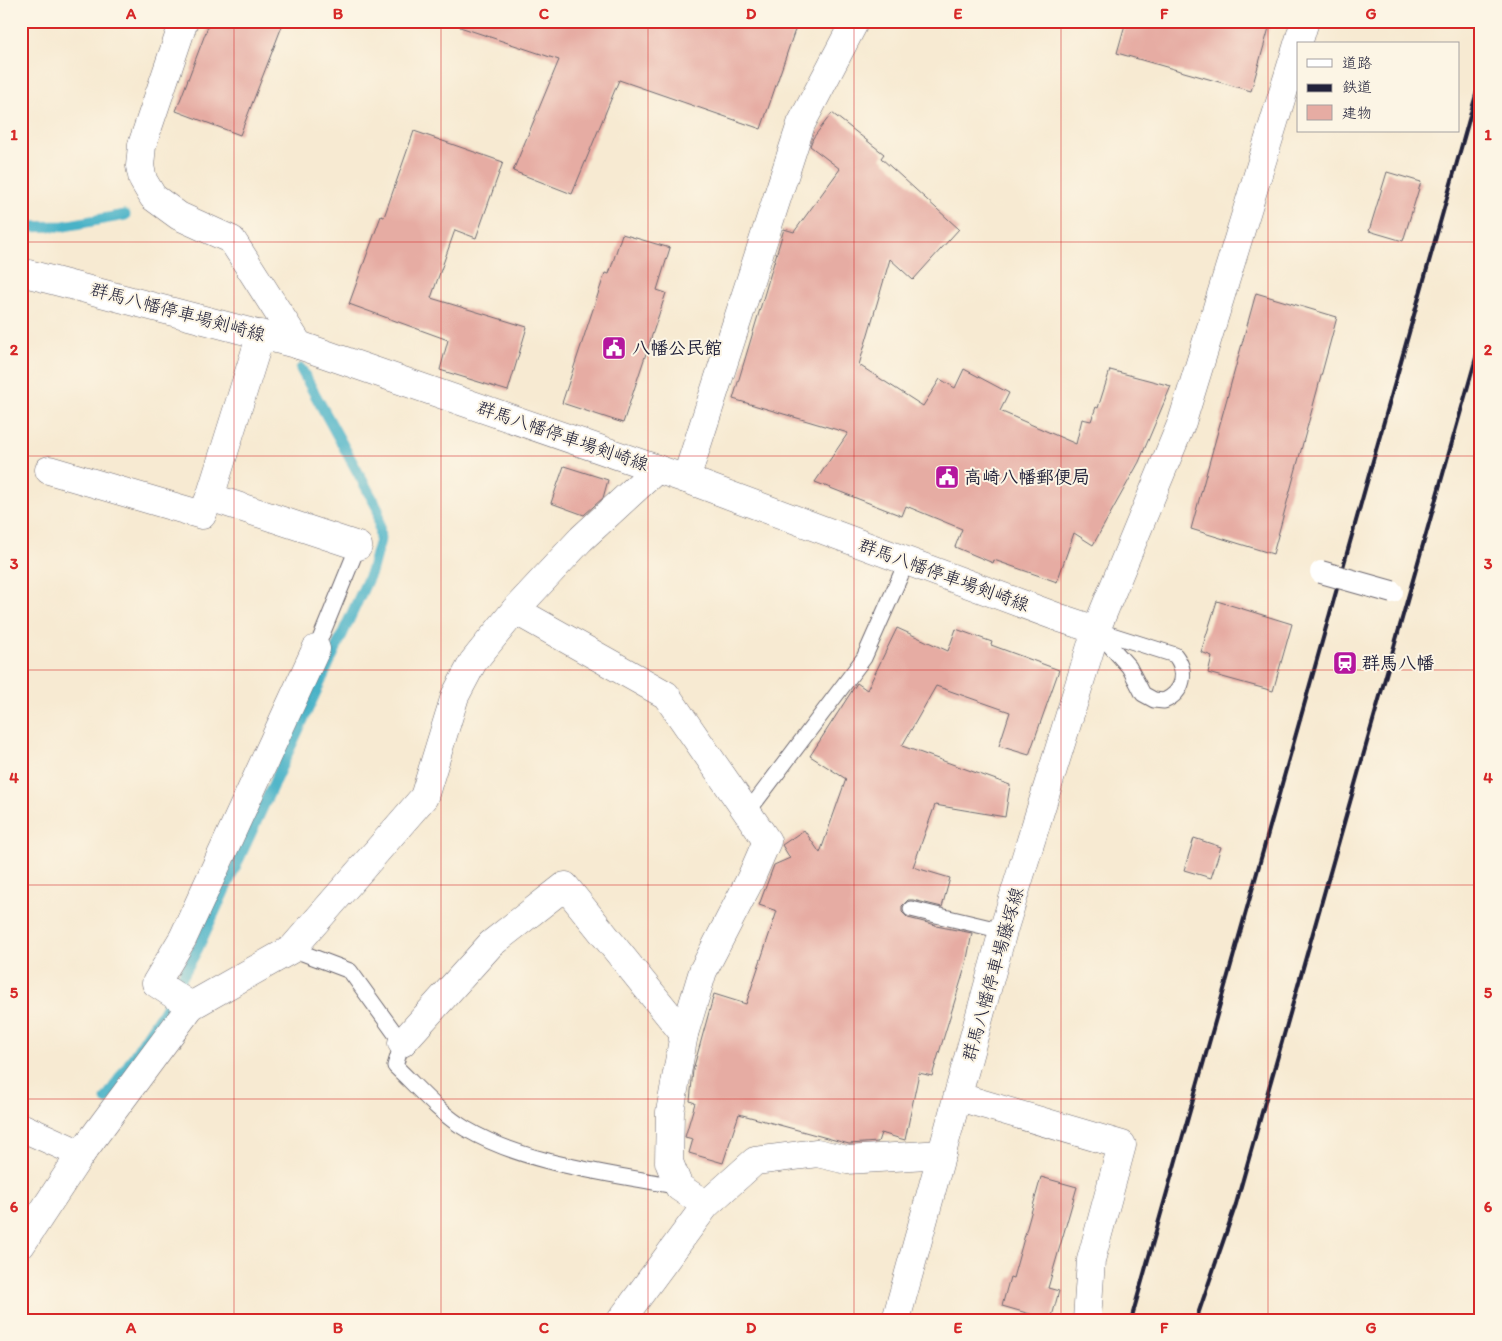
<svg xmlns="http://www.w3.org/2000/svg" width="1502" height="1341" viewBox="0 0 1502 1341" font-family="Itim,'Klee One',sans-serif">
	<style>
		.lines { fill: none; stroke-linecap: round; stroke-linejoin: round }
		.stream { stroke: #49b2c7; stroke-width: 11 }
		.building { fill: #e6aca3 }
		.service-casing { stroke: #6d6870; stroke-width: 17 }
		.minor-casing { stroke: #6d6870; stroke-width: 29 }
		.tertiary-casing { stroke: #6d6870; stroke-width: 29 }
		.secondary-casing { stroke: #6d6870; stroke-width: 29 }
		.service { stroke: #fff; stroke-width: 15 }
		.minor { stroke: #fff; stroke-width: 28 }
		.tertiary { stroke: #fff; stroke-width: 28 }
		.secondary { stroke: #fff; stroke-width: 28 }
		.rail { stroke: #22223b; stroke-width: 4 }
		.pedestrian-bridge-casing { stroke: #6d6870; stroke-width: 24; stroke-linecap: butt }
		.pedestrian-bridge { stroke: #fff; stroke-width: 22 }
		.grid { fill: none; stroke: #d62828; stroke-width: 1; stroke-opacity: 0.55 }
		.labels { text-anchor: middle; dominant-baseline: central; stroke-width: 4; stroke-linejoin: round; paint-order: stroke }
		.street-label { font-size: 18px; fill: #22223b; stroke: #fcf5e5 }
		.poi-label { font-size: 18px; font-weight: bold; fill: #22223b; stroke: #fcf5e5; text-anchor: start }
		.neatline { fill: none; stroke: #d62828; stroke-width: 2 }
		.grid-label { font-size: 16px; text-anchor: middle; font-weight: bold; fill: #d62828 }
	</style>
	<rect width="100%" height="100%" fill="#fcf5e5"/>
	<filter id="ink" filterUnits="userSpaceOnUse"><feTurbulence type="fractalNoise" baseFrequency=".02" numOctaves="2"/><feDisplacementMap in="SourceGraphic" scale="10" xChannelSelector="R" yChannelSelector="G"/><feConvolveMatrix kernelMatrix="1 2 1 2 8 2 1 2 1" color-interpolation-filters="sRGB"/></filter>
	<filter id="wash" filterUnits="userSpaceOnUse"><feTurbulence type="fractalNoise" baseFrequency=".0096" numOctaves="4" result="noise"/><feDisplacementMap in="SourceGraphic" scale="20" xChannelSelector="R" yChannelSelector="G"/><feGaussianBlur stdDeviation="1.12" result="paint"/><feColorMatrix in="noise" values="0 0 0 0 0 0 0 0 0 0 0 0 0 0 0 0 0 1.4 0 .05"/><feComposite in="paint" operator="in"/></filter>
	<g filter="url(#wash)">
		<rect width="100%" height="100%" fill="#f7ead2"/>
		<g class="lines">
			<!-- stream -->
			<g class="stream">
				<polyline points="21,227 64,226 125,215"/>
				<polyline points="106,1099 164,1010 198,948 371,572 380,540 378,509 301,369"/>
			</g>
		</g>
		<g id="blocks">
			<!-- building -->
			<g class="building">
				<polygon points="210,21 284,21 240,135 176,111"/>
				<polygon points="461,21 798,21 761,129 619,80 572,194 513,171 559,60 460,27"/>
				<polygon points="1126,21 1271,21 1251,91 1117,53"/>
				<polygon points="832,113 884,154 881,158 959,229 913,280 890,259 859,365 923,406 940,379 955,388 964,369 1009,393 1000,411 1076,444 1082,419 1091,421 1096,407 1098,408 1110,370 1171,386 1139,462 1093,545 1074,533 1057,582 994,560 993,563 955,547 962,529 906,506 902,516 815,482 848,433 733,399 784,229 794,232 840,169 810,146 813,138"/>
				<polygon points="414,131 503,162 476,238 455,230 431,298 527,327 508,391 440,370 448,340 349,304 381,216 384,217"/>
				<polygon points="1387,172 1421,182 1403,241 1369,231"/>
				<polygon points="622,234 670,248 657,290 666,293 623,423 562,403 605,273 609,274"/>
				<polygon points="1256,293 1337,317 1273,554 1191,529"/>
				<polygon points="564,466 608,480 603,498 584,515 551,503"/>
				<polygon points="1217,601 1292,624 1273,691 1208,673 1212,656 1201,652"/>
				<polygon points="897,628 948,651 956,629 992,642 991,645 1059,670 1029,755 999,746 1010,712 936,686 902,746 1010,785 1005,817 935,805 913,867 950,878 942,907 913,900 908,900 902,906 902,912 908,918 936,925 936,926 972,933 966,964 932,1076 919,1073 905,1140 881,1133 878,1142 849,1144 739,1114 723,1163 689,1153 693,1139 685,1137 695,1103 690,1101 693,1070 714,994 746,1004 777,911 759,905 774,865 790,858 782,845 804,830 820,853 846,779 810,756 857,683 867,690"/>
				<polygon points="1194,838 1221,847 1211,878 1184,870"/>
				<polygon points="1041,1177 1077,1187 1048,1288 1059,1291 1051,1320 1002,1306 1010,1277 1013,1278"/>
			</g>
		</g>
	</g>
	<g filter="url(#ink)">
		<use href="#blocks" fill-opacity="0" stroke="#6d6870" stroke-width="1"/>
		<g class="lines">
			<defs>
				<g id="service">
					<path d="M1096 630 1175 655C1188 672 1184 692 1164 701L1154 700 1143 694 1129 667Z"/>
					<polyline points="316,649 358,546"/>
					<polyline points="747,813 864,658 907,561"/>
					<polyline points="911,909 1003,931"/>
					<path d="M292 949 350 971 402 1043 395 1066C418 1088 439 1113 466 1129 527 1165 611 1173 679 1187"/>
				</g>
				<g id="minor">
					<polyline points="184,21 142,145 140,166 143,180 153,197 179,216 232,240 299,345"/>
					<polyline points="49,470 202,515 210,497 261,334"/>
					<polyline points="686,479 801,124 855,21"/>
					<polyline points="210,497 358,546"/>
					<polyline points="515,610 666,695 767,841 750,880 703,971 684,1034 670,1112 669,1162 679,1187 706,1205"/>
					<polyline points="191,1006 156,983 183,938 316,649"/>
					<polyline points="402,1043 491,944 565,886 684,1034"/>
					<polyline points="959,1097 1122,1145 1091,1260 1087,1320"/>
					<polyline points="21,1127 81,1154"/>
					<polyline points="21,1245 81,1154 191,1006 292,949 424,797 455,696 473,662 515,610 581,539 657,469"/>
					<polyline points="621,1320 706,1205 755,1161 817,1153 847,1160 942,1154"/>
				</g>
				<polyline id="tertiary" points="1096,630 1182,422 1305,21"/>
				<polyline id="secondary" points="21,272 299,345 686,479 1060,618 1096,630 1003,931 896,1320"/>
			</defs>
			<!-- service casing -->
			<use href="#service" class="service-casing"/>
			<!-- minor casing -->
			<use href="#minor" class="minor-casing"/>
			<!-- tertiary casing -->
			<use href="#tertiary" class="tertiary-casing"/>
			<!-- secondary casing -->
			<use href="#secondary" class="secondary-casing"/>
			<!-- service -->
			<use href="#service" class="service"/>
			<!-- minor -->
			<use href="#minor" class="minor"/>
			<!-- tertiary -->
			<use href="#tertiary" class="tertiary"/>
			<!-- secondary -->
			<use href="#secondary" class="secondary"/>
			<!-- rail -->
			<g class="rail">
				<polyline points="1131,1320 1481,77"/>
				<polyline points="1196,1320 1236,1204 1481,340"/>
			</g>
			<defs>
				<polyline id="pedestrian-bridge" points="1321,572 1392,592"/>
			</defs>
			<!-- pedestrian-bridge casing -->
			<use href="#pedestrian-bridge" class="pedestrian-bridge-casing"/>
			<!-- pedestrian-bridge -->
			<use href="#pedestrian-bridge" class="pedestrian-bridge"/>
		</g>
	</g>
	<!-- grid -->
	<path class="grid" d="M234 21V1320M441 21V1320M648 21V1320M854 21V1320M1061 21V1320M1268 21V1320M21 242H1481M21 456H1481M21 670H1481M21 885H1481M21 1099H1481"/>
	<!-- icons -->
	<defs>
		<symbol id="civic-square" viewBox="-11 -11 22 22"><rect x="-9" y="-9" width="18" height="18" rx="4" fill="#b5179e" stroke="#fcf5e5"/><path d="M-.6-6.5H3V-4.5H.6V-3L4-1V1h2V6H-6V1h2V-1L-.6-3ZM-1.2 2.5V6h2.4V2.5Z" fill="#fff"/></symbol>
		<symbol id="station-square" viewBox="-11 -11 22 22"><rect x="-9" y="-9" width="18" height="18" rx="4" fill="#b5179e" stroke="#fcf5e5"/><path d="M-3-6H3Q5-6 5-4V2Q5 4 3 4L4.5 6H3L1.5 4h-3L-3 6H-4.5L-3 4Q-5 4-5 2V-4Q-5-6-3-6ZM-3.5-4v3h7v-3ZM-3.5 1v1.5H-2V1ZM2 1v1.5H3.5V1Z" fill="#fff"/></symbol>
	</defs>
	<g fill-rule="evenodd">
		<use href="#civic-square" x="600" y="334" width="28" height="28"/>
		<use href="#civic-square" x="933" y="463" width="28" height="28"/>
		<use href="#station-square" x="1331" y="649" width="28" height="28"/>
	</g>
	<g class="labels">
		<!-- street labels -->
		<g class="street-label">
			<text transform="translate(178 312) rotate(15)">群馬八幡停車場剣崎線</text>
			<text transform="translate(563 436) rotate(19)">群馬八幡停車場剣崎線</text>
			<text transform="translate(944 575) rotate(20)">群馬八幡停車場剣崎線</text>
			<text transform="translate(993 974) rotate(-74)">群馬八幡停車場藤塚線</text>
		</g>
		<!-- poi labels -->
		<g class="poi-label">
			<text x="632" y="348">八幡公民館</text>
			<text x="964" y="477">高崎八幡郵便局</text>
			<text x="1362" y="663">群馬八幡</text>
		</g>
	</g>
	<!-- margin -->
	<rect width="1502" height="1341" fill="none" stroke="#fcf5e5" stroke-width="55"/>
	<!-- legend -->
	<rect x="1297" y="42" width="162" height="90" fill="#fcf5e5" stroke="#a5a1a1"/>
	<rect x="1307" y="59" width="25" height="8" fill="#ffffff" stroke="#a5a1a1"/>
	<text x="1342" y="68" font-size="15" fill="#22223b">道路</text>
	<rect x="1307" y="84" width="25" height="8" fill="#22223b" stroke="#a5a1a1"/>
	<text x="1342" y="92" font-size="15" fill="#22223b">鉄道</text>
	<rect x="1307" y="105" width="25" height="15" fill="#e6aca3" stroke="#a5a1a1"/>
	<text x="1342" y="118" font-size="15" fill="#22223b">建物</text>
	<rect x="28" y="28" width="1446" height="1286" class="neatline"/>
	<g class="grid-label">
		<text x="131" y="19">A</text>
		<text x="338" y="19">B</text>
		<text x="544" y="19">C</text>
		<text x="751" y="19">D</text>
		<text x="958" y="19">E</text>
		<text x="1164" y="19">F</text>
		<text x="1371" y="19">G</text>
		<text x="14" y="140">1</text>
		<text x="1488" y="140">1</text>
		<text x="14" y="355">2</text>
		<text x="1488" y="355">2</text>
		<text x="14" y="569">3</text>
		<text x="1488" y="569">3</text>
		<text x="14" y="783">4</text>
		<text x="1488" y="783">4</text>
		<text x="14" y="998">5</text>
		<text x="1488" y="998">5</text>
		<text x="14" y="1212">6</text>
		<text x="1488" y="1212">6</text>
		<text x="131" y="1333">A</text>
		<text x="338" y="1333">B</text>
		<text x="544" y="1333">C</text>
		<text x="751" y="1333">D</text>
		<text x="958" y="1333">E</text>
		<text x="1164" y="1333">F</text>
		<text x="1371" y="1333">G</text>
	</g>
</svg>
